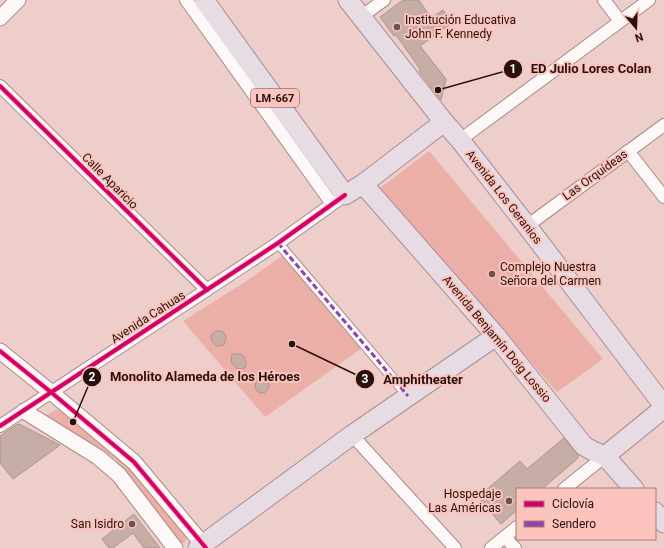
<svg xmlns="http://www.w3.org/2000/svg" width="664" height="548" viewBox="0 0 664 548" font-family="Roboto,sans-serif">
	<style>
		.green { fill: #ecafa8 }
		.building { fill: #c6aea6; stroke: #ac948c }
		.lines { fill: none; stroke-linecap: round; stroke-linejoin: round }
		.pedestrian-casing { stroke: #a68c89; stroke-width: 11 }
		.minor-casing { stroke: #a68c89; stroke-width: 14 }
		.tertiary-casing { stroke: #a68c89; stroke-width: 17 }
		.primary-casing { stroke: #a88e97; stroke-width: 21 }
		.pedestrian { stroke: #fcf8f7; stroke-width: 9 }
		.minor { stroke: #fcf8f7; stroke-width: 12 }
		.tertiary { stroke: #fcf8f7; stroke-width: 15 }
		.primary { stroke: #e8dce4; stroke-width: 19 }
		.quiet { stroke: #8e44ad; stroke-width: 3; stroke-dasharray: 6 3; stroke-linecap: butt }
		.cycleway-casing { stroke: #fbc4bc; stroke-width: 6 }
		.cycleway { stroke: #d6006c; stroke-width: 4 }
		.poi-dot { fill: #6d5250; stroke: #fbc4bc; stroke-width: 1.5 }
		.labels { text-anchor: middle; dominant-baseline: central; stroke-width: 4; stroke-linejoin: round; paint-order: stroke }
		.shield { fill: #fbc4bc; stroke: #674642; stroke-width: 1 }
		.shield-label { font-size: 11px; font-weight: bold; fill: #28100e }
		.poi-label { font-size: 12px; fill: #28100e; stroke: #fbc4bc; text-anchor: start }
		.street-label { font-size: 12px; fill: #28100e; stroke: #fbc4bc }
		.leader { fill: none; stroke: #28100e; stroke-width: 1.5 }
		.callout-dot { fill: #28100e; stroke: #fbc4bc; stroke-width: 1.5 }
		.mark-label { font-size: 12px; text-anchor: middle; font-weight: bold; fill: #fff }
		.callout-label { font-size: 13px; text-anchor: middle; font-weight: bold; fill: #28100e; stroke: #fbc4bc; stroke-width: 4; stroke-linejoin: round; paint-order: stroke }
	</style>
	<rect width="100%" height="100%" fill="#edceca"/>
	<!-- green -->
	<g class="green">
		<polygon points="429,151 603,359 557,392 379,189"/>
		<polygon points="286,253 365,346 265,417 183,321 245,282"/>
		<polygon points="60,408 135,473 185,535 186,539 185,542 181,544 177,542 115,459 82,437 42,418"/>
	</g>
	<!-- building -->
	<g class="building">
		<polygon points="403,0 419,0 431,18 443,10 452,23 420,46 446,79 441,100 419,71 420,69 396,35 394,36 380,17"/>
		<polygon points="216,331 221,331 225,334 226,339 224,345 217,346 213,343 212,341 211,336 212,334"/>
		<polygon points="232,354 241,354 245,358 246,363 245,368 237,369 231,362"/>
		<circle cx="262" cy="386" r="7"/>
		<polygon points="19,424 60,445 27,469 13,479 0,463 0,436 16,425"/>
		<polygon points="564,438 578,455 578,458 542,489 517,489 517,510 501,524 478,497 520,461 527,469"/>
		<polygon points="134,514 160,548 144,548 133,533 113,548 109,548 102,539"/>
	</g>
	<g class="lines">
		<defs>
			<polyline id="pedestrian" points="278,243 408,396"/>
			<g id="minor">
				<polyline points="186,0 332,204"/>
				<polyline points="604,0 620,21"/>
				<polyline points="362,16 384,0"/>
				<polyline points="0,86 207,290"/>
				<polyline points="460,140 649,0"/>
				<polyline points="628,151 664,197"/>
				<polyline points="527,226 664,125"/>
				<polyline points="0,426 278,243 345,195"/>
				<polyline points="352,435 455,548"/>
				<polyline points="564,489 605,456"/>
				<polyline points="505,537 515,548"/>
				<polyline points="491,548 517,527"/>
			</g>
			<g id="tertiary">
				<polyline points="0,18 18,0"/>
				<polyline points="0,351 52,393 134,462 206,548"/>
				<polyline points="24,411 98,457 119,475 175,548"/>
			</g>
			<g id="primary">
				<polyline points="204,0 345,195 363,184 444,122"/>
				<polyline points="348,0 444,122 460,140 527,226 664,406"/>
				<polyline points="363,184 496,336 584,446 593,451 605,456 634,489"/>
				<polyline points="605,456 664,408"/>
				<polyline points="655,512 664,523"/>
				<polyline points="198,548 352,435 496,336"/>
			</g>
		</defs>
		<!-- pedestrian casing -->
		<use href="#pedestrian" class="pedestrian-casing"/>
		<!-- minor casing -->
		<use href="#minor" class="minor-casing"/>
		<!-- tertiary casing -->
		<use href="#tertiary" class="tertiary-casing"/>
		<!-- primary casing -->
		<use href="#primary" class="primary-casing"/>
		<!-- pedestrian -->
		<use href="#pedestrian" class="pedestrian"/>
		<!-- minor -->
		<use href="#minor" class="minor"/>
		<!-- tertiary -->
		<use href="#tertiary" class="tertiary"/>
		<!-- primary -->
		<use href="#primary" class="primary"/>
		<!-- quiet -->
		<polyline class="quiet" points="278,243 408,396"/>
		<defs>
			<g id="cycleway">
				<polyline points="0,86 207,290"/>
				<polyline points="0,351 52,393 134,462 206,548"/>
				<polyline points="0,426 278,243 345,195"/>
			</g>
		</defs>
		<!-- cycleway casing -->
		<use href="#cycleway" class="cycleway-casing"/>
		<!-- cycleway -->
		<use href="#cycleway" class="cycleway"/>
	</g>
	<!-- markers -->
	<g class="poi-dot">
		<circle cx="397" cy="27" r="4"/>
		<circle cx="492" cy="274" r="4"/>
		<circle cx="509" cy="501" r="4"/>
		<circle cx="132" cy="524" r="4"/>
	</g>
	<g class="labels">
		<!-- shield labels -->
		<rect class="shield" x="251" y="89" width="48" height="18" rx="3"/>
		<g class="shield-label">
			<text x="275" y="98">LM-667</text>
		</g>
		<!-- poi labels -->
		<g class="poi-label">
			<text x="405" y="20">Institución Educativa<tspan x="405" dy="14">John F. Kennedy</tspan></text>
			<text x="500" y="267">Complejo Nuestra<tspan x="500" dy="14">Señora del Carmen</tspan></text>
			<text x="501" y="494" text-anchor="end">Hospedaje<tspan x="501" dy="14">Las Américas</tspan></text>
			<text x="124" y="524" text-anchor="end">San Isidro</text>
		</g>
		<!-- street labels -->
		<g class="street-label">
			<text transform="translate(595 175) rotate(-36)">Las Orquídeas</text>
			<text transform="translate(110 181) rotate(45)">Calle Aparicio</text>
			<text transform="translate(504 197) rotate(52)">Avenida Los Geranios</text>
			<text transform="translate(148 317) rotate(-33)">Avenida Cahuas</text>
			<text transform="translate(497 339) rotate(50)">Avenida Benjamín Doig Lossio</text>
		</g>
	</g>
	<!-- callouts -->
	<path class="leader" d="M438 90L513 69M73 422L92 377M292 344L365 379"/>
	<g class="callout-dot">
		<circle cx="438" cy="90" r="4"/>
		<circle cx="73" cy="422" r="4"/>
		<circle cx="292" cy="344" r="4"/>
		<circle cx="513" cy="69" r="10"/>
		<circle cx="92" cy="377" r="10"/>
		<circle cx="365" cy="379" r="10"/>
	</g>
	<g class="mark-label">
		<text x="513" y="73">1</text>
		<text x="92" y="381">2</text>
		<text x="365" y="383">3</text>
	</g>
	<g class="callout-label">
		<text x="591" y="73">ED Julio Lores Colan</text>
		<text x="205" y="381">Monolito Alameda de los Héroes</text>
		<text x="423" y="384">Amphitheater</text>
	</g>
	<!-- legend -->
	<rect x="516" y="488" width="140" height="52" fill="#fbc4bc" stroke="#a77c76"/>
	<rect x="524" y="501" width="20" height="6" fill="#d6006c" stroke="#a77c76"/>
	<text x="552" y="508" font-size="12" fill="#28100e">Ciclovía</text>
	<rect x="524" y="521" width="20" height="6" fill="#8e44ad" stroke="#a77c76"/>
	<text x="552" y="528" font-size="12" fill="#28100e">Sendero</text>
	<!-- north arrow -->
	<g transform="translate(636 28) rotate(161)" stroke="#fbc4bc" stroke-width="3" paint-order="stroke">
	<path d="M0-3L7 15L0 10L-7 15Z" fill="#28100e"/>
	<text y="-6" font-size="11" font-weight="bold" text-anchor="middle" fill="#28100e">N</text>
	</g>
</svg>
